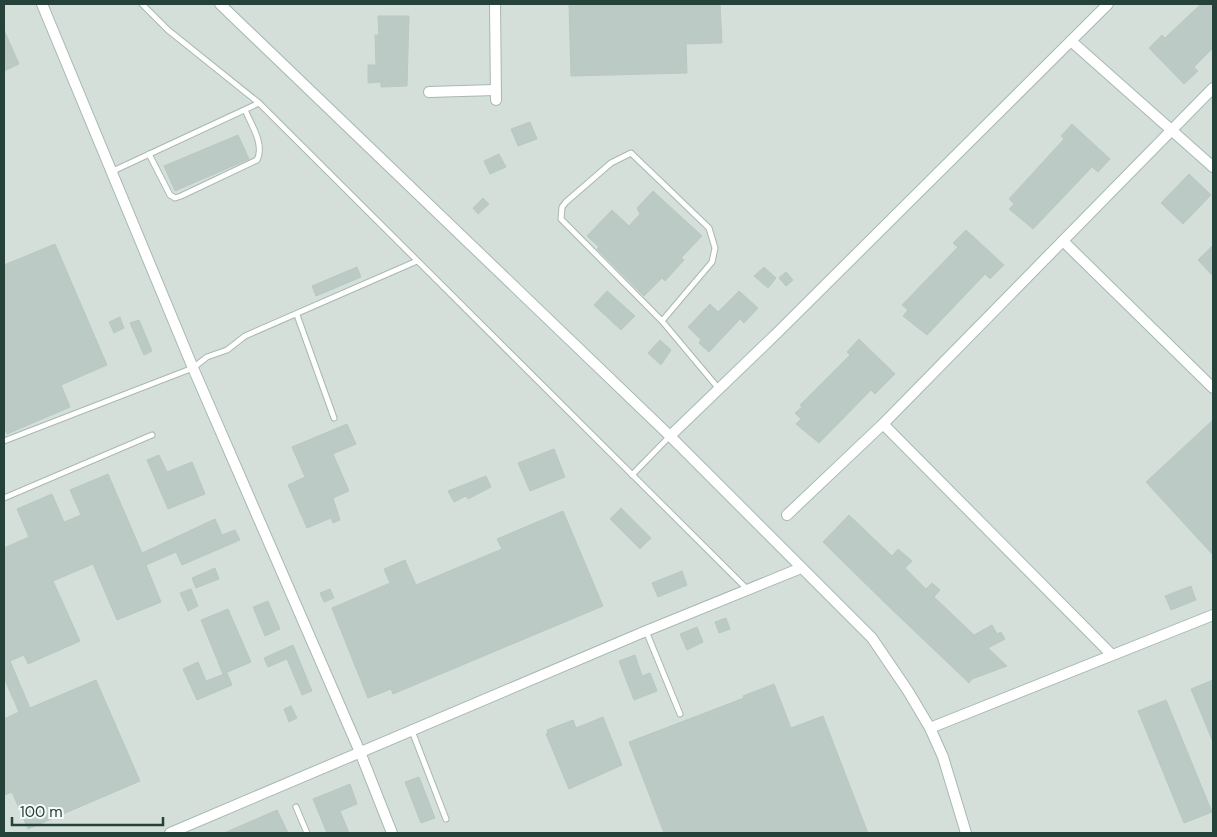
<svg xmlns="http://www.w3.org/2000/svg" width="1217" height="837" viewBox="0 0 1217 837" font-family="'DM Sans',sans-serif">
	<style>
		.built { fill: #d4dfda }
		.building { fill: #bbcac4; stroke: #b8c9c2 }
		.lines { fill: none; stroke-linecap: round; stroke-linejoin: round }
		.service-casing { stroke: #a8b8b2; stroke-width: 7 }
		.minor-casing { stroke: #a8b8b2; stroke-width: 12 }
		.service { stroke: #fff; stroke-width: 5 }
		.minor { stroke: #fff; stroke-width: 10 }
	</style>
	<rect width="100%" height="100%" fill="#e6efeb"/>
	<!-- built -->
	<rect class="built" x="4" y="4" width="1209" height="829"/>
	<!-- building -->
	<g class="building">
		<polygon points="569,4 720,4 722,43 686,44 687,73 571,76"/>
		<polygon points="1201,4 1213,4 1213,48 1194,67 1198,71 1184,84 1149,48 1162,35 1165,38"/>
		<polygon points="378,16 409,16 407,86 381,87 381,82 368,83 368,65 376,65 375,35 379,35"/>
		<polygon points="4,30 19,64 4,71"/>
		<polygon points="530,122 537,139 518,146 511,129"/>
		<polygon points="1072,124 1110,159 1098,172 1092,167 1033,229 1009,209 1014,204 1009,199 1064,139 1061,136"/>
		<polygon points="238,135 249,159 175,191 164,166"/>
		<polygon points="499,154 506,167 490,174 484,161"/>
		<polygon points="1189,174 1211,195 1183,224 1161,203"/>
		<polygon points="653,191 702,236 681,258 684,260 665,281 662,278 644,296 597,249 599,247 587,236 612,210 629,226 640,214 637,208"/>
		<polygon points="483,198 489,204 478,214 473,208"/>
		<polygon points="966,230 1004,265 990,279 985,274 927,335 903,316 908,310 902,305 958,247 953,243"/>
		<polygon points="55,244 107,365 61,385 70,407 7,434 4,426 4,265"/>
		<polygon points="1213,245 1213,276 1198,260"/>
		<polygon points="357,267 361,277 316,296 312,286"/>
		<polygon points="764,267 776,278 768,288 754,276"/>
		<polygon points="786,272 793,280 786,286 779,278"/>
		<polygon points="607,291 635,316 621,330 594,305"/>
		<polygon points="739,291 758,308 744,323 740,319 709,352 699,343 701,340 688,327 710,304 718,312"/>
		<polygon points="120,317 124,328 114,333 109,322"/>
		<polygon points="139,320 152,351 144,355 130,323"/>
		<polygon points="859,339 895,374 875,394 871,390 819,443 796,424 801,419 795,413 802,407 800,405 850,355 847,352"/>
		<polygon points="660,340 671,350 661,365 648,353"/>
		<polygon points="1213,420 1213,555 1146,482"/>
		<polygon points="347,424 356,444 333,454 349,491 333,498 340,520 333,523 331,518 307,528 288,485 305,477 292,447"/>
		<polygon points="554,449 565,477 530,491 518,463"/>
		<polygon points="159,455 167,472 192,462 205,494 168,509 147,460"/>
		<polygon points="108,474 142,553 215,519 222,535 235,530 240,540 182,565 176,552 146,565 161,602 117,620 93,564 53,581 80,641 28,664 24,655 10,661 30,708 96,680 140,781 28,829 12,792 4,795 4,719 19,712 4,678 4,548 29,537 17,509 52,494 64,522 81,515 70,490"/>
		<polygon points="486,476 491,487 468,499 466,496 454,502 448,491"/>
		<polygon points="621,508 651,538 640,549 610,519"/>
		<polygon points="563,511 603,606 393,694 391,689 368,698 332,608 390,583 384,569 405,560 416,585 502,549 497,539"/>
		<polygon points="849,515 892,556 898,549 912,561 905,568 926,589 932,583 940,590 934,597 974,635 992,625 997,634 1001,632 1005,639 988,648 1007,666 972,679 969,683 883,601 823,542"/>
		<polygon points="215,568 219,579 196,588 192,578"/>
		<polygon points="682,571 687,585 658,597 652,583"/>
		<polygon points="1191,586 1196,600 1171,610 1165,596"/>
		<polygon points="191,589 198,606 188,611 180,593"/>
		<polygon points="330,589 334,598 324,602 320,593"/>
		<polygon points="268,601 280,629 265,636 253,607"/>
		<polygon points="228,609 251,662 223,674 201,620"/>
		<polygon points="726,618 730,629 719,633 715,622"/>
		<polygon points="697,627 703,642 687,650 680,634"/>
		<polygon points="293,645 312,691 302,695 287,659 268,667 264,658"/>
		<polygon points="635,655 642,676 650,673 657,691 634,700 619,661"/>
		<polygon points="198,662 206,681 227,673 232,685 197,700 183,669"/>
		<polygon points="1213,680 1213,742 1191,689"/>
		<polygon points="774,684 791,728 823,716 868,833 664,833 629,742 744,698 743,696"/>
		<polygon points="1166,700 1212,812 1184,823 1138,711"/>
		<polygon points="291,706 297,718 289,722 284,709"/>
		<polygon points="603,717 622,765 569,789 546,734 548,733 547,730 573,720 576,728"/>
		<polygon points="419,777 435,818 421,823 405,782"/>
		<polygon points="350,784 357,804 340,811 349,833 327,833 313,799"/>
		<polygon points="277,810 288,833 224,833"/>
	</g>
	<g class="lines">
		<defs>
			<g id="service">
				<polyline points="142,4 168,30 259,103 747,589"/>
				<path d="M149 154 170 195 175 198 181 196 257 160C265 145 251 124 245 110"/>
				<polyline points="113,171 259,103"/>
				<polyline points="297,315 334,418"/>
				<polyline points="662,321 712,262 715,248 709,228 631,153 611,163 566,202 562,207 561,219 662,321 719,389"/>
				<polyline points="4,441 193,368 207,357 227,350 245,336 417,261"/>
				<polyline points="632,475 670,436"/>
				<polyline points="4,498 152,435"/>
				<polyline points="646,631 680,714"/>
				<polyline points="412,731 446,819"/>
				<polyline points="296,807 307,833"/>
			</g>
			<g id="minor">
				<polyline points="42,4 193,368 360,752 392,833"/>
				<polyline points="220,4 670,436 872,638 908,691 930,728 943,757 966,833"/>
				<polyline points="495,4 496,100"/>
				<polyline points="1071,41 1213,167"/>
				<polyline points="429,92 495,90"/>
				<polyline points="1063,241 1213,388"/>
				<polyline points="883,424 1111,654"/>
				<polyline points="670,436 776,334 1108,4"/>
				<polyline points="787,515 883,424 1213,88"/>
				<polyline points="930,728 1213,615"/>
				<polyline points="170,833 646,631 801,568"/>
			</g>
		</defs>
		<!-- service casing -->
		<use href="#service" class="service-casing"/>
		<!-- minor casing -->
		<use href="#minor" class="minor-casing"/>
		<!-- service -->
		<use href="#service" class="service"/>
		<!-- minor -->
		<use href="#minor" class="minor"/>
	</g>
	<!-- border -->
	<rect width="1217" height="837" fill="none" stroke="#24423a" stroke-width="10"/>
	<!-- scale -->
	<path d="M12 817v8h151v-8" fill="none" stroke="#24423a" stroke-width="2.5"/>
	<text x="20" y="817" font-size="15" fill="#24423a" stroke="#f7fbf9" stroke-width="4" paint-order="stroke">100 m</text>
</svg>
